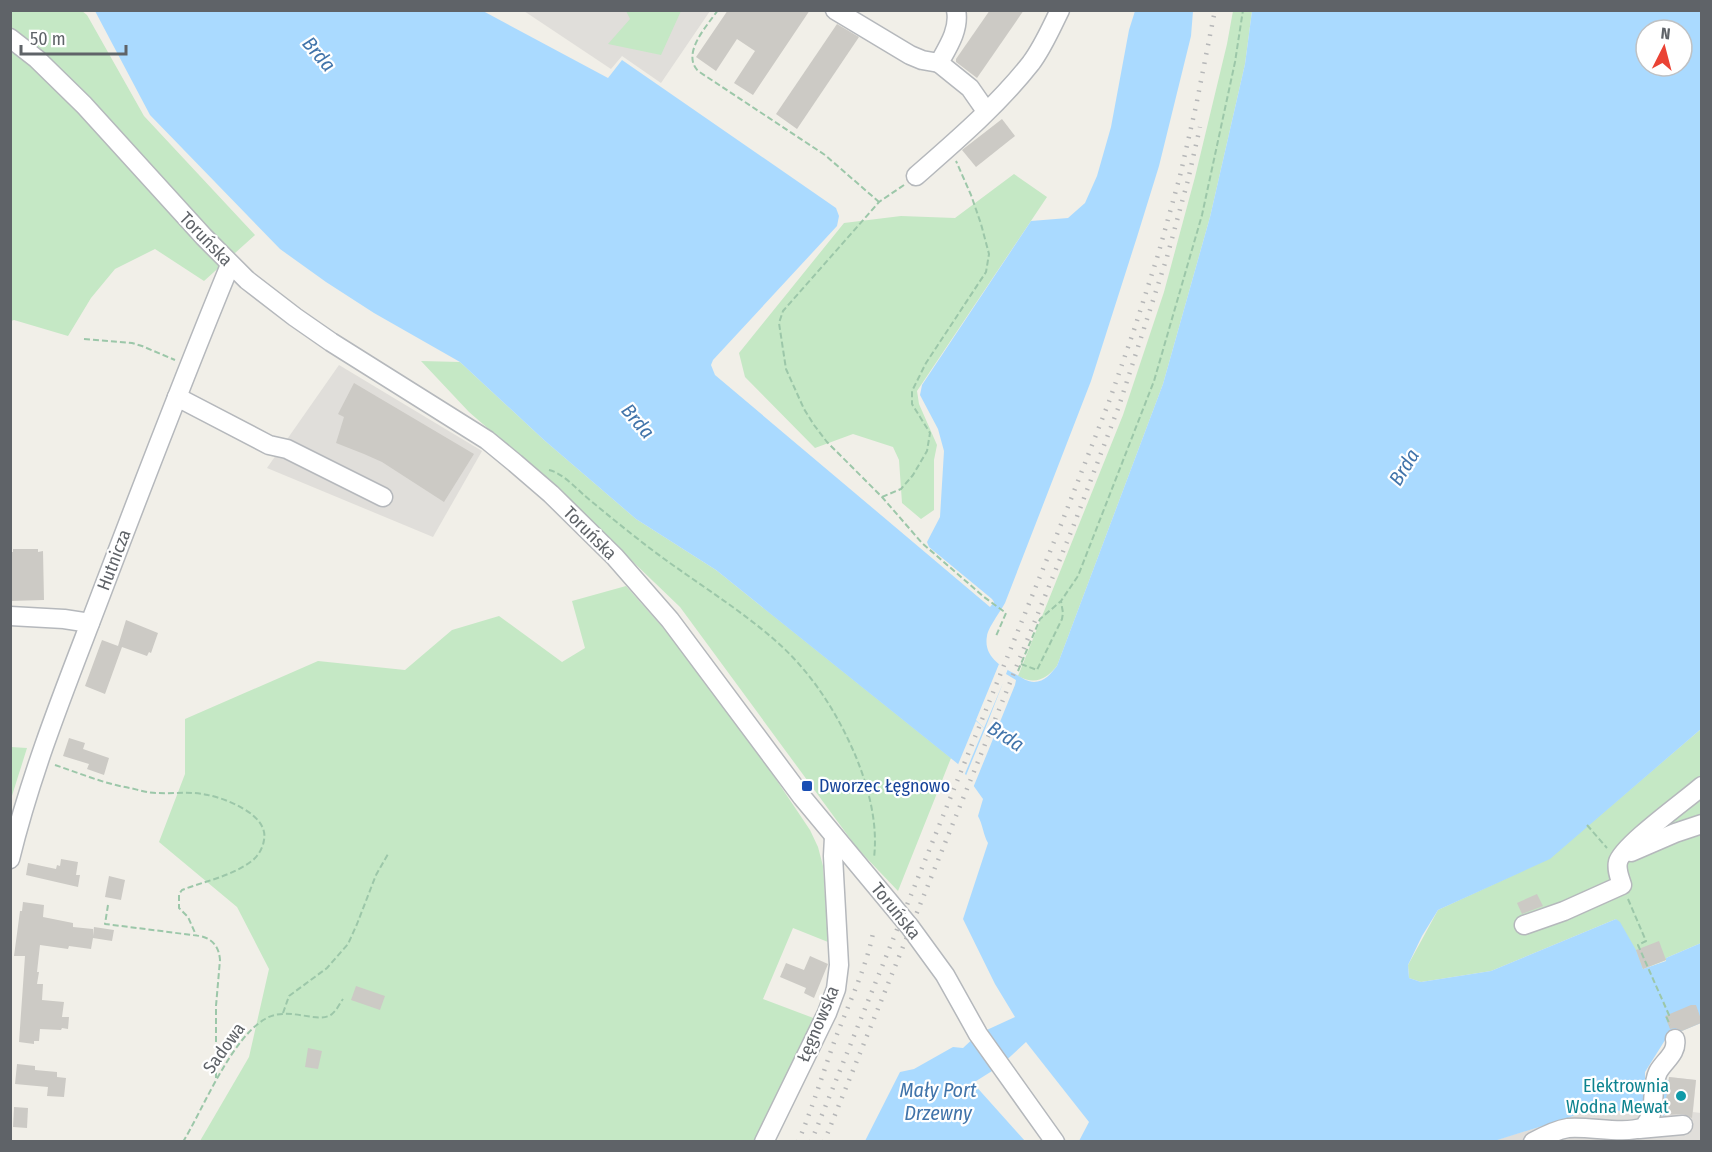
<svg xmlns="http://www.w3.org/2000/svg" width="1712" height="1152" viewBox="0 0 1712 1152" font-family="'Fira Sans Condensed',sans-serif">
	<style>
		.industrial { fill: #e0deda }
		.green { fill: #c5e8c5 }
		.water { fill: #aadaff; fill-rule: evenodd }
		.pier { fill: #f1efe8 }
		.building { fill: #cccac5 }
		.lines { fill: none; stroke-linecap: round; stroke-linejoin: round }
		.minor-casing { stroke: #b5b8bc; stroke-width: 21 }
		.path { stroke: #9cc7a9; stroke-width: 2; stroke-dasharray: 6 3; stroke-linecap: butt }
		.minor { stroke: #fff; stroke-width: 18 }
		.rail { stroke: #b6b7b8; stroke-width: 4.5; stroke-dasharray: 1.5 8; stroke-linecap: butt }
		.transit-dot { fill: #1a4fb4; stroke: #fff; stroke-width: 2 }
		.culture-dot { fill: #0f9aa8; stroke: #fff; stroke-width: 2 }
		.labels { text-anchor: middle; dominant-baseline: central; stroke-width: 4.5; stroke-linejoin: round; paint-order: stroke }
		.street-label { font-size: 18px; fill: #5f6368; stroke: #fff }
		.transit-label { font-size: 18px; fill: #164399; stroke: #fff; text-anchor: start }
		.culture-label { font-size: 18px; fill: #0d838f; stroke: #fff; text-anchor: end }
		.water-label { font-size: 20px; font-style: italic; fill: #4174aa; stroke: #fff }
	</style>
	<rect width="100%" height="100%" fill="#f1efe8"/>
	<!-- industrial -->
	<g class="industrial">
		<polygon points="524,11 710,11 661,83 622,56 611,69"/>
		<polygon points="339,365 482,451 433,537 267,468"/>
		<polygon points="1669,1077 1696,1080 1693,1112 1701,1113 1701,1141 1497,1142 1496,1140 1568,1118 1588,1109 1634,1112 1669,1080"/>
	</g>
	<!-- green -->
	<g class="green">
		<polygon points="11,11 82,11 87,15 144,116 255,235 204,281 155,249 115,269 91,298 68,336 14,320 11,321"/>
		<polygon points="626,11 681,11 661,55 608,44 630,19"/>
		<path d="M1233 11H1252L1245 64 1210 217 1163 384 1057 666C1045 680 1035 685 1018 676L1123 415 1164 292 1195 177 1227 44Z"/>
		<polygon points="1014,174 1047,197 917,391 919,404 937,445 934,460 934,510 921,519 902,503 899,460 893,447 853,434 815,448 745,377 739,353 844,223 901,216 955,218"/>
		<polygon points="421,361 460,362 544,440 636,519 716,570 951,758 898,891 857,848 680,607 551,483 469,412"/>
		<polygon points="626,586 674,640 745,733 810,830 818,847 823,866 828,942 793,928 763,999 816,1019 757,1141 200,1141 249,1057 269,969 237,907 159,842 185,774 185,719 318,661 405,670 452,630 499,616 562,662 585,648 572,601"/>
		<polygon points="1701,729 1701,943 1666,958 1666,960 1643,969 1616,919 1491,971 1421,982 1409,978 1408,965 1438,910 1550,858"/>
		<polygon points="11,747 27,748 11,799 10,747"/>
	</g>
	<!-- water -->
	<path class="water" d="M95 11H483L608 78 622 60 836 208 839 216 837 226 713 360 711 365 715 375 990 607 994 602 992 599 929 547 927 542 940 517 944 451 938 429 920 395 922 385 1031 221 1068 218 1085 203 1097 176 1111 127 1129 30 1135 11H1193L1191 36 1159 166 1137 237 1091 381 1005 603C1000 612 988 628 987 636 983 657 1002 667 1017 675 1022 678 1028 682 1034 682 1045 682 1051 673 1057 666L1163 384 1210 217 1245 64 1252 11H1701V729L1550 859 1438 910 1422 936 1408 965 1409 978 1421 982 1491 971 1616 919 1620 922 1636 950 1643 969 1666 961V958L1701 943V1023L1667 1037 1645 1072V1078L1669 1080 1664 1117 1659 1110 1641 1107 1634 1112 1588 1109 1568 1118 1491 1142 1079 1141 1089 1122 1026 1042 1000 1066 973 1083 1025 1141H865L900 1072 914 1069 953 1047 963 1048 978 1034 1015 1017 995 984 963 919 988 843C983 834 983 825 978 816L983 799 958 764 716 570 636 519 544 440 460 362 374 313 326 282 280 249 150 115ZM1646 30H1682V66H1646Z"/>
	<!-- pier -->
	<g class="pier">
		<polygon points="999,664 1008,669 1006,674 1016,680 1015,685 973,788 965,778 985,729 994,737 985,729 1003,683 984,728 976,720"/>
		<polygon points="976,721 984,728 964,776 957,767"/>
	</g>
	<!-- building -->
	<g class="building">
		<polygon points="728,10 810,10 753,95 734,83 755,51 737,39 716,71 696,57"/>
		<polygon points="990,10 1024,10 977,78 956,62 956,59"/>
		<polygon points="837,24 859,37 797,129 776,114"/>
		<polygon points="1002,119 1015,136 976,167 962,150"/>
		<polygon points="354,383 474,454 444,502 382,462 364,454 336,443 344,417 338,414"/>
		<polygon points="13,549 38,549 38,552 43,551 44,600 10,601 10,552 13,552"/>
		<polygon points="126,620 158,633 151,653 149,652 147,656 122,647 105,694 85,686 102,640 118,646"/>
		<polygon points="69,738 85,743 83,749 109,758 104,775 87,769 89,764 63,756"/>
		<polygon points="61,859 78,862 76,875 80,875 78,887 26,875 28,863 56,869 57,865 60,866"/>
		<polygon points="109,876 125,880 121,900 105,897"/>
		<polygon points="1537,894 1543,906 1522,914 1517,903"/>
		<polygon points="23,902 44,905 43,917 73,923 73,927 93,929 93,936 94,927 114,930 112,941 93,938 91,949 69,946 68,949 40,945 37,972 39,972 37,984 43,984 42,1000 64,1002 62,1017 69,1017 68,1029 62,1028 61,1030 40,1029 39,1041 34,1041 34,1044 19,1042 25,956 14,956 20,911 22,911"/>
		<polygon points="1659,941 1666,960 1643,969 1636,950"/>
		<polygon points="810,956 828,964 814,998 804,993 806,988 780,977 786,963 804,970"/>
		<polygon points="356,986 385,996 380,1010 351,1000"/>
		<polygon points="1691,1005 1696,1005 1701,1019 1701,1023 1682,1031 1675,1028 1670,1029 1665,1016"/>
		<polygon points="308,1048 322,1051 318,1069 305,1067"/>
		<polygon points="17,1064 35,1066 35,1070 57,1072 57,1077 66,1078 64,1097 47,1096 48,1087 15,1084"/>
		<polygon points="1669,1077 1696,1080 1692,1118 1683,1114 1664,1115"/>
		<polygon points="14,1107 28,1108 27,1128 13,1127"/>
	</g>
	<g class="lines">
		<defs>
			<g id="minor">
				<polyline points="835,10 910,55 922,60 939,63"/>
				<path d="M956 10C960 29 948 47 939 63L970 88 986 111"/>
				<polyline points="10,38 37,59 84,105 204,237 247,280 295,317 331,342 487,440 515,463 551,494 615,557 670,620 802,797 910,927 945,975 978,1034 1055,1142"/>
				<path d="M916 176C956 141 998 105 1031 63 1043 47 1051 28 1060 10"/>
				<polyline points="177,397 269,445 287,449 383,497"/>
				<polyline points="10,616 64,619 90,623"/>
				<polyline points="1631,852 1675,833 1702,824"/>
				<path d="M10 859C33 765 69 679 103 589 144 481 186 372 230 265"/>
				<path d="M1524 925 1564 911 1622 885C1620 878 1616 870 1618 862 1622 846 1686 800 1702 786"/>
				<polyline points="1639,1129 1683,1125"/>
				<polyline points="764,1142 827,1013 836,989 839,965 833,856 834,837"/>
				<path d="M1533 1142C1544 1136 1556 1130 1568 1128 1592 1126 1622 1135 1644 1127 1658 1111 1650 1089 1658 1072 1664 1061 1678 1053 1675 1039"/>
			</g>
		</defs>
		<!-- minor casing -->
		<use href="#minor" class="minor-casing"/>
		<!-- path -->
		<g class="path">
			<polyline points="706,10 717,11"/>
			<path d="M718 10C707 26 681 53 698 71L825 155 879 202"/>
			<polyline points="904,185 879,202 783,311 779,323 786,369 804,409 814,425 827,442 882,497 922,543 984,597 1006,613 996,636"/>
			<polyline points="84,339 132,343 142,346 175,360"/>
			<path d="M549 470C562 473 575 487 585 496 603 511 620 525 638 539 683 575 734 604 777 642 812 673 838 714 856 757 869 789 878 824 874 858"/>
			<polyline points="882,497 901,489 913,475 927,451 930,433 912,404 912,391 926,363 986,272 989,254 981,224 971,195 956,161"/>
			<polyline points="1021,664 1037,670 1062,619 1063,613 1061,601"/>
			<polyline points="1018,671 1040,619 1061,601 1078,576 1154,381 1202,215 1235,62 1243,10"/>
			<path d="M55 765C79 773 105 784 130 788 139 790 148 793 157 793 174 794 191 791 208 795 227 799 269 815 264 840 263 847 259 855 253 860 233 876 205 881 182 890L179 894V908L188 917 196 935"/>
			<polyline points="1587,825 1607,848"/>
			<polyline points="1628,899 1646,941 1638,945 1669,1015 1666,1016 1670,1025"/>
			<path d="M108 905 105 924 200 936C213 939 219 947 220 960L216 1006V1081"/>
			<polyline points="283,1013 289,996 327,968 348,944 357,924 376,875 388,854"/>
			<path d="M183 1142C204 1107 231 1039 265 1019 288 1005 319 1025 332 1014 337 1010 340 1003 343 999"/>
		</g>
		<!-- minor -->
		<use href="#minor" class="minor"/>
		<!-- rail -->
		<g class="rail">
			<path d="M798 1142C813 1107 823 1072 836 1037 850 1000 867 967 874 928"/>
			<polyline points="811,1142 1062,522 1110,399 1135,327 1158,255 1180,176 1196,106 1215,10"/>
			<polyline points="824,1142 1073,527 1119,406 1167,257 1188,180 1200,127"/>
		</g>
	</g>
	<!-- markers -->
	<rect class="transit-dot" x="801" y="780" width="12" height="12" rx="3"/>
	<circle class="culture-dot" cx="1681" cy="1096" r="6"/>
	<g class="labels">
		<!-- street labels -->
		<g class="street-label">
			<text transform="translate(206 239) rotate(46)">Toruńska</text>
			<text transform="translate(590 533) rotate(45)">Toruńska</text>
			<text transform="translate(114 560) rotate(-69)">Hutnicza</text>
			<text transform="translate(896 911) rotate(51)">Toruńska</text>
			<text transform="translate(818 1024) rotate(-67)">Łęgnowska</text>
			<text transform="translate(224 1048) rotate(-54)">Sadowa</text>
		</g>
		<!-- transit labels -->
		<g class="transit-label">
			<text x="819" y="786">Dworzec Łęgnowo</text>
		</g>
		<!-- culture labels -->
		<g class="culture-label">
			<text x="1669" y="1086">Elektrownia<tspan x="1669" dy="21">Wodna Mewat</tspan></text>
		</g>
		<!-- water labels -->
		<g class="water-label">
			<text transform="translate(319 54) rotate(49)">Brda</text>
			<text transform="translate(638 421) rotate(49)">Brda</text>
			<text transform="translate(1404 467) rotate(-58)">Brda</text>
			<text transform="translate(1006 736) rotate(33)">Brda</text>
			<text x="938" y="1090">Mały Port<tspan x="938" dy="23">Drzewny</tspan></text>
		</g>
	</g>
	<!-- border -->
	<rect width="1712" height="1152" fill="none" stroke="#5f6368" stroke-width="24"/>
	<!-- north arrow -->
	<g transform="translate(1664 48) rotate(6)"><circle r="28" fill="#ffffff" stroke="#bfc1c3" stroke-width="1.5"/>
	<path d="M0-4.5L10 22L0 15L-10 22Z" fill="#ea4335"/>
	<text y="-9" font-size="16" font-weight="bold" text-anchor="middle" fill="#5f6368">N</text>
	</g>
	<!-- scale -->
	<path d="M21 45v9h105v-9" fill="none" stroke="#5f6368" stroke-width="3"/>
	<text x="30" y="45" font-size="18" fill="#5f6368" stroke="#ffffff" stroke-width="4.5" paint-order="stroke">50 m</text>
</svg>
